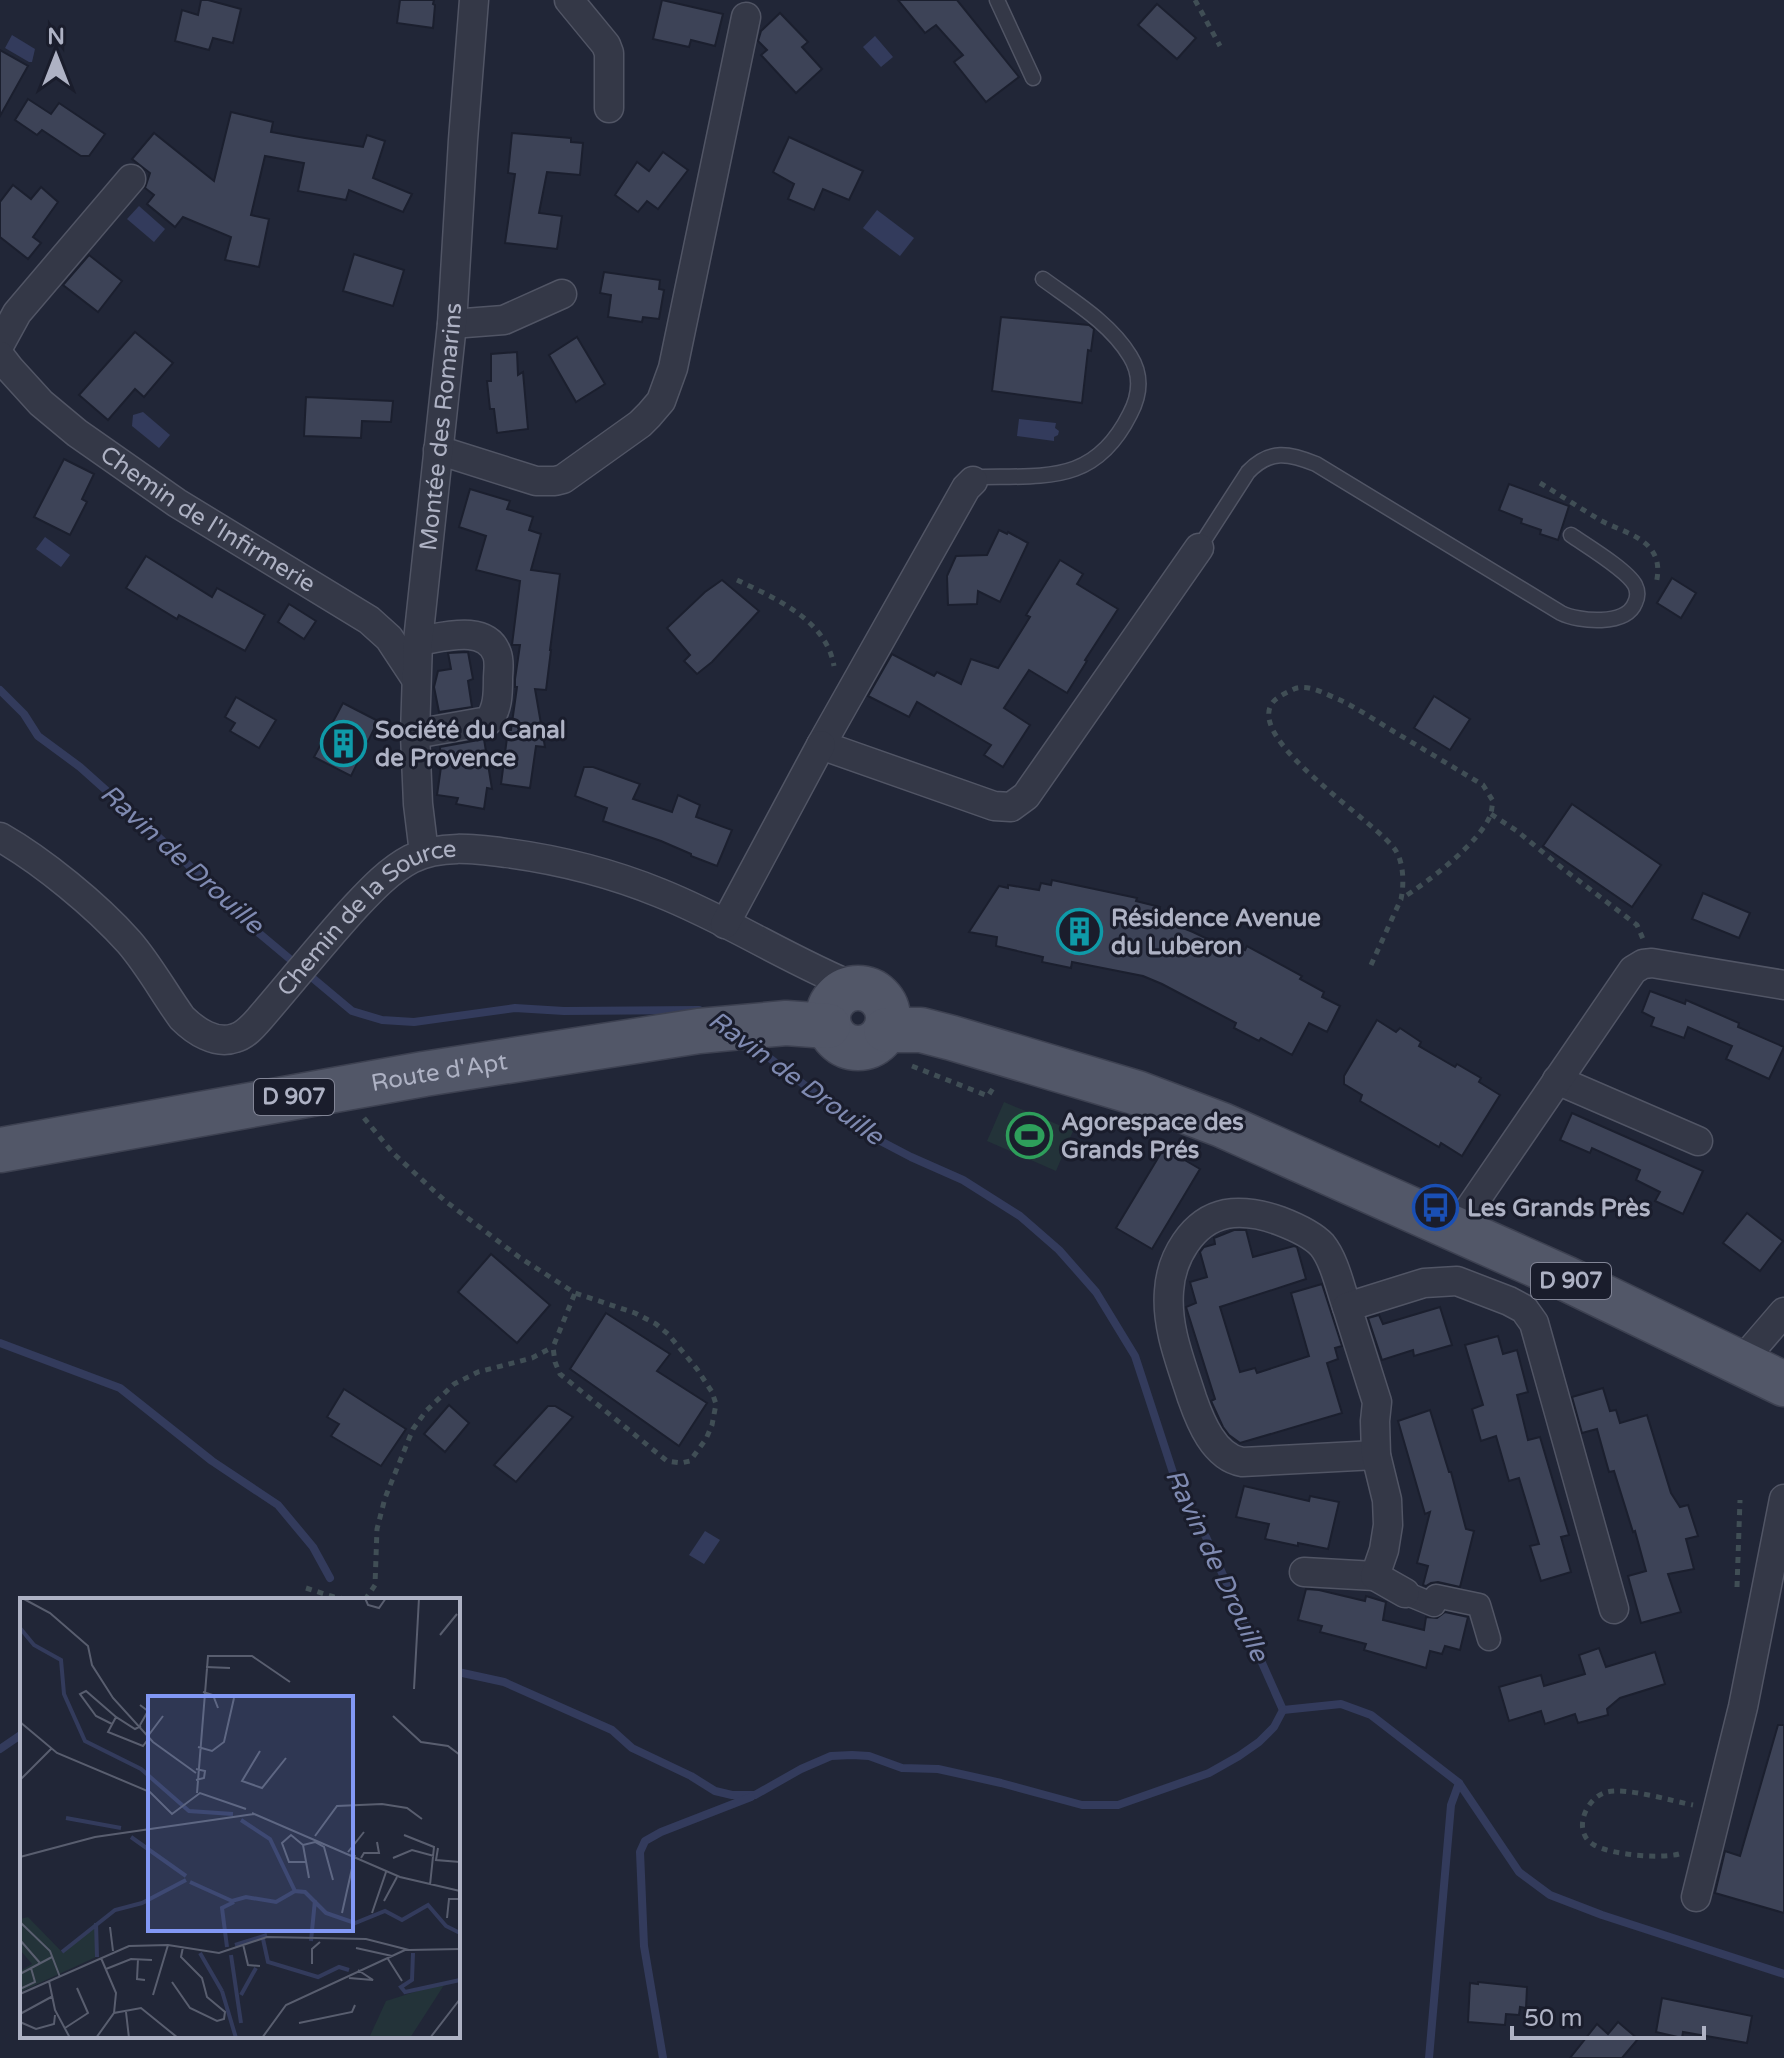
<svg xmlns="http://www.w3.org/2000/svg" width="1784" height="2058" viewBox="0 0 1784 2058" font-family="'Varela Round',sans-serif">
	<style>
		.green { fill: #233339 }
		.water { fill: #333b5c }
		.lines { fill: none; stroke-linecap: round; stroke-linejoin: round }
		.stream { stroke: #333b5c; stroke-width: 8 }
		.building { fill: #3d4357; stroke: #1b1f2e; stroke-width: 2 }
		.service-casing { stroke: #515565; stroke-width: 17 }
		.pedestrian-casing { stroke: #515565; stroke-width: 25 }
		.minor-casing { stroke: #515565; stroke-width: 31 }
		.primary-casing { stroke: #3d4151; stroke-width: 47 }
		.path { stroke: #404e55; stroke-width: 5; stroke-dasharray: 6 6; stroke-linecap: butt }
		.service { stroke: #343847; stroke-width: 14 }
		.pedestrian { stroke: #343847; stroke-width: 22 }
		.minor { stroke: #343847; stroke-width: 28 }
		.primary { stroke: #525768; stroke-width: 44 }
		.labels { text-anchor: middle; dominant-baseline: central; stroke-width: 6; stroke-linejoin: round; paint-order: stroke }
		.shield { fill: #1a1d2c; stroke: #828596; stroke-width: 2 }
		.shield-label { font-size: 22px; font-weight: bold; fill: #aeb2c4 }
		.street-label { font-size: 24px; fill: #aeb2c4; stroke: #1a1d2c }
		.poi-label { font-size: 24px; font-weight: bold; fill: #aeb2c4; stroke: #1a1d2c; text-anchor: start }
		.water-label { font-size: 26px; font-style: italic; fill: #7f8ab1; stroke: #1a1d2c }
		.inset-river { fill: none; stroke: #333b5c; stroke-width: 4 }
		.inset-road { fill: none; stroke: #595e6f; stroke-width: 2 }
		.view { fill: #8298f5; fill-opacity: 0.15; stroke: #8298f5; stroke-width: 4 }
		.inset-edge { fill: none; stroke: #aeb2c4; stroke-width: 4 }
	</style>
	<rect width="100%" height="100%" fill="#212637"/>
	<!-- green -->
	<polygon class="green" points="1004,1102 1073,1131 1056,1171 987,1141"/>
	<!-- water -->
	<g class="water">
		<polygon points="12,35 35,49 32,62 29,62 5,48"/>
		<polygon points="875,36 893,57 881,67 863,47"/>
		<polygon points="139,206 165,229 154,242 127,219"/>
		<polygon points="877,210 914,238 900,256 863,228"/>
		<polygon points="143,412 170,435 159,448 132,426 133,415"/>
		<polygon points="1019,419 1056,423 1055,428 1059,431 1058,435 1054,437 1054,441 1017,436"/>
		<polygon points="45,537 70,555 61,567 36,549"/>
		<polygon points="705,1531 720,1540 704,1564 689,1555"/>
	</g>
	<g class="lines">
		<!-- stream -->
		<g class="stream">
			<polyline points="0,690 24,714 38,736 80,767 175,852 260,934 352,1011 382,1020 414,1022 515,1008 564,1011 699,1010"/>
			<polyline points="750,1043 869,1135 911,1157 963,1180 1020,1216 1059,1250 1096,1292 1135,1356 1181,1497 1206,1537 1283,1710 1341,1704 1371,1715 1459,1783 1519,1872 1550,1895 1602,1915 1784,1974"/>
			<polyline points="0,1343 120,1388 212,1461 278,1505 313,1547 330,1578"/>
			<polyline points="458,1672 504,1682 612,1730 632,1748 691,1776 715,1791 732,1795 755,1795 801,1769 831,1756 852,1755 869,1756 902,1768 938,1769 1001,1783 1082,1805 1118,1805 1209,1773 1239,1756 1259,1742 1274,1727 1283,1710"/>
			<polyline points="0,1749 22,1734"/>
			<polyline points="663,2058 644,1946 640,1852 645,1841 661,1832 751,1797"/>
			<polyline points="1429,2058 1451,1805 1459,1783"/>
		</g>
	</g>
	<!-- building -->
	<g class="building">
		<polygon points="201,0 208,0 241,9 233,43 213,38 209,50 175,41 182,10 198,15"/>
		<polygon points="400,0 434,0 433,4 435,5 433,28 397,23"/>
		<polygon points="662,0 723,14 715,46 691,40 689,47 653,39"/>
		<polygon points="898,0 957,0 1019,77 986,102 954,62 963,55 936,25 925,33"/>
		<polygon points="1157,4 1196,38 1177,59 1138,25"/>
		<polygon points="780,13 808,42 802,47 822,69 796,93 761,55 767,50 758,41 761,31"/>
		<polygon points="0,50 28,66 0,116"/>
		<polygon points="28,99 51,114 59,103 105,134 89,156 81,156 42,130 37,135 15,120"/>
		<polygon points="231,112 273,122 271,132 305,138 363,147 367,135 385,141 373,178 412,194 403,212 349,190 346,200 298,191 304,163 265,156 251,215 269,219 259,267 225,260 231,237 183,217 175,227 147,204 154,195 145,188 150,173 132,159 154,133 214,181"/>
		<polygon points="512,133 571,138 571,142 583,143 580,175 547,172 539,213 562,216 557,249 505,243 515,174 508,173"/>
		<polygon points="789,137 863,171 849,200 823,189 814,210 788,199 794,184 773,172"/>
		<polygon points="663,152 688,170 658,209 647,201 638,212 615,195 637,162 649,171"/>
		<polygon points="13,185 31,199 41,187 58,202 33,237 41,243 28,259 0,237 0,202"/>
		<polygon points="354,254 404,270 393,306 343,291"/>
		<polygon points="89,255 122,281 98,312 63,285"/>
		<polygon points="604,272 660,280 659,289 664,290 659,319 643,317 642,322 608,317 611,295 600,293"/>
		<polygon points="1001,317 1089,325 1094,329 1091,351 1088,350 1082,403 992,391"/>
		<polygon points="135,332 173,363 144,397 135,389 108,420 79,395"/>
		<polygon points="577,337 605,384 576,402 549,355"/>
		<polygon points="517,352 518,375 523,372 528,429 497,433 494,409 490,409 487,381 491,381 491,354"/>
		<polygon points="306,397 393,401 391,422 362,421 361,438 304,436"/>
		<polygon points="64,459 94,474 82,499 87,502 70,535 34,517"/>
		<polygon points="1509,484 1569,506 1558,540 1540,534 1541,530 1521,523 1522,519 1499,510"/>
		<polygon points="470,489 510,501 507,509 533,517 529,530 541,534 531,570 560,574 550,650 551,650 546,690 535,689 545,747 536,746 530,788 501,784 508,730 511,730 517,687 515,687 515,679 520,645 512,645 520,581 476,570 486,536 459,527"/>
		<polygon points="999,530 1007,534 1008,532 1028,543 1000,602 978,591 977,604 948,605 947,576 956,556 987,555"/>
		<polygon points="146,556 212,597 217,588 265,615 245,651 179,615 177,619 126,588"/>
		<polygon points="1060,560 1083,574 1077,584 1118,609 1085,660 1087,661 1067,693 1029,670 1004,708 1030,725 1003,767 984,755 991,745 917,702 909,717 868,696 892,654 934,676 937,672 961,684 971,659 998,668 1030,617 1026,615"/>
		<polygon points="1672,578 1696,593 1681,618 1657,603"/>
		<polygon points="722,580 759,611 712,662 697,674 684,661 690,655 667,628 705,592"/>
		<polygon points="289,604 316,621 304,639 278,622"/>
		<polygon points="468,652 473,679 468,681 472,707 439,712 434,687 438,671 451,669 448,653"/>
		<polygon points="1434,696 1470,719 1450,750 1414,728"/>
		<polygon points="236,697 276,720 259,748 230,731 235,723 225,717"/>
		<polygon points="343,703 378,721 351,776 314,757"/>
		<polygon points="484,739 492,789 487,788 484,809 456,804 458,798 437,795 441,767 440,747"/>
		<polygon points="584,767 593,767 640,784 633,799 672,812 678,795 700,805 696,817 732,830 717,866 691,856 691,854 661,841 603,821 607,808 575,796"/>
		<polygon points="1572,804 1661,865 1632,907 1543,846"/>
		<polygon points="1052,880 1137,898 1136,901 1160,907 1158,918 1193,932 1224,947 1229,941 1245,950 1247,946 1302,976 1300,979 1324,992 1322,997 1340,1006 1327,1032 1309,1023 1292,1055 1261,1038 1259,1041 1234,1028 1236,1023 1162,984 1143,976 1072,962 1071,968 1042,962 1043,957 996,946 997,937 969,932 999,886 1008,888 1008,885 1039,890 1041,883 1051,885"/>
		<polygon points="1703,893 1750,913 1739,938 1692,919"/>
		<polygon points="1650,991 1685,1004 1686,1000 1739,1023 1738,1027 1784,1047 1769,1079 1726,1059 1732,1046 1688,1027 1684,1038 1651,1026 1654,1018 1642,1012"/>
		<polygon points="1377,1020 1396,1032 1400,1028 1421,1042 1419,1046 1455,1067 1457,1064 1481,1078 1479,1082 1500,1095 1462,1156 1441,1143 1439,1147 1360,1101 1362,1095 1344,1084 1344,1076"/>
		<polygon points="1572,1113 1703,1171 1683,1214 1655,1201 1660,1192 1636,1180 1640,1170 1592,1148 1590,1153 1560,1140"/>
		<polygon points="1164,1148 1200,1169 1152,1249 1116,1228"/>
		<polygon points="1747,1213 1783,1241 1760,1271 1723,1243"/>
		<polygon points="1234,1230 1246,1230 1253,1257 1294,1246 1297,1247 1306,1279 1220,1307 1240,1372 1255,1368 1257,1373 1309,1356 1291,1293 1322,1284 1342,1346 1335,1348 1338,1359 1327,1363 1342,1413 1240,1443 1229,1435 1223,1427 1211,1401 1215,1399 1186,1307 1196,1303 1190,1282 1207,1277 1200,1252 1204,1247 1215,1244 1214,1238"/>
		<polygon points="491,1254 550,1305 517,1343 458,1292"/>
		<polygon points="1440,1307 1452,1345 1414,1356 1413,1350 1382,1360 1368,1318 1379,1315 1383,1324"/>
		<polygon points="606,1313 670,1354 657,1371 707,1403 679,1446 570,1369"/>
		<polygon points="1498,1336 1503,1354 1517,1350 1528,1392 1517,1395 1528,1440 1540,1437 1569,1535 1561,1537 1571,1572 1541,1581 1530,1546 1539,1544 1519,1478 1509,1481 1496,1436 1481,1441 1472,1409 1483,1405 1465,1345"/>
		<polygon points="1603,1388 1610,1411 1616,1410 1620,1423 1647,1415 1671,1493 1680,1507 1688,1505 1698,1536 1686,1539 1694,1569 1668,1574 1681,1612 1641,1623 1628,1576 1646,1571 1635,1531 1633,1532 1614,1471 1609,1472 1597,1429 1582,1433 1572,1397"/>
		<polygon points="344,1389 406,1429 381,1466 331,1436 339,1424 327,1417"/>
		<polygon points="449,1405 469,1423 445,1452 424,1434"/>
		<polygon points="548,1406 555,1406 573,1417 516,1482 494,1465"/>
		<polygon points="1430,1410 1449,1472 1451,1472 1466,1529 1474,1531 1460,1587 1438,1582 1431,1583 1426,1586 1423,1585 1428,1566 1417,1563 1430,1512 1425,1514 1398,1421"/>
		<polygon points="1244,1486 1309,1501 1310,1496 1339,1502 1328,1549 1298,1543 1298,1546 1265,1539 1269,1524 1236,1517"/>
		<polygon points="1306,1589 1319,1590 1365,1601 1366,1596 1386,1602 1383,1620 1424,1630 1426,1617 1437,1618 1445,1612 1468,1617 1460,1650 1445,1646 1442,1654 1430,1651 1426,1668 1364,1650 1366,1644 1320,1632 1322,1626 1298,1620"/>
		<polygon points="1599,1648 1606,1667 1655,1652 1665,1684 1620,1698 1607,1709 1608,1715 1578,1723 1575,1714 1545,1724 1541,1711 1509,1721 1499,1687 1541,1675 1544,1686 1585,1674 1579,1655"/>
		<polygon points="1778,1725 1784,1725 1784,1913 1715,1893 1725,1851 1740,1856"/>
		<polygon points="1478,1982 1527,1987 1526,2008 1520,2007 1519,2015 1506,2014 1505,2025 1468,2022 1470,1983 1478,1984"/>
		<polygon points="1662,1998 1752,2016 1747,2043 1683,2032 1682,2038 1656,2032"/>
		<polygon points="1618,2022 1638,2039 1622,2058 1570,2058 1597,2024 1608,2034"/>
	</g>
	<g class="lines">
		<defs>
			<g id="service">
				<polyline points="997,0 1033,78"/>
				<path d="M973 481 983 477C1050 476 1096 482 1130 414 1140 395 1142 375 1130 356 1110 323 1073 301 1043 279"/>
				<path d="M1199 548 1248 472C1270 449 1289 453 1316 464L1561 613C1579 622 1626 626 1635 603 1638 597 1638 591 1635 585 1627 570 1587 546 1571 535"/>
			</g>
			<polyline id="pedestrian" points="1405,1593 1434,1605 1436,1596 1479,1605 1489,1639"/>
			<g id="minor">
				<polyline points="569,0 606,45 609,53 609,108"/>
				<polyline points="452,324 504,320 562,294"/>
				<polyline points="0,344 17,313 131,179"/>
				<path id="s1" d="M0 356 10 369 41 403 77 433 177 503 369 620 389 638 416 679"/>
				<polyline points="438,450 536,481 555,481 563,479 640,424 649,415 661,401 673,368 746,17"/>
				<polyline points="973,481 966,488 821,745 994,806 1011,807 1026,796 1199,548"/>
				<path d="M415 734 488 721C498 710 498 693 498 679 498 671 500 662 497 654 486 623 441 638 418 641"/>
				<path id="s2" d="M0 837C42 861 96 905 129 942 149 965 164 993 182 1018 195 1031 216 1045 235 1038 246 1035 254 1025 261 1017 293 980 323 942 356 906 372 889 390 870 411 859 440 844 476 849 507 853 559 860 611 873 660 893 728 920 790 961 857 988"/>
				<path id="s3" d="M424 853 418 804 415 734 418 641 452 324 463 140 474 0"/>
				<polyline points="725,924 821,745"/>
				<polyline points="1557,1080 1698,1141"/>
				<polyline points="1455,1230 1633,970 1643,964 1652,963 1784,985"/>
				<path d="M1347 1307C1340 1288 1335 1261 1322 1245 1312 1234 1293 1226 1280 1221 1264 1215 1243 1211 1226 1214 1192 1221 1171 1258 1169 1291 1166 1328 1181 1363 1192 1398 1200 1421 1214 1457 1242 1462L1376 1455"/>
				<polyline points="1741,1362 1784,1312"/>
				<polyline points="1304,1572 1375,1576"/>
				<polyline points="1405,1593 1375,1576 1384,1550 1388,1525 1387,1500 1376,1455 1375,1421 1377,1402 1347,1307 1424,1283 1457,1281 1509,1301 1524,1309 1534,1323 1614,1609"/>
				<polyline points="1696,1897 1743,1707 1784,1499"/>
			</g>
			<g id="primary">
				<circle cx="858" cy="1018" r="30"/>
				<polyline points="886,1030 921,1030 952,1038 1137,1093 1222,1125 1565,1278 1784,1384"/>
				<path id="s4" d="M0 1150 424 1074 699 1031 786 1023 828 1026"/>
			</g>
		</defs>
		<!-- service casing -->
		<use href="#service" class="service-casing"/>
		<!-- pedestrian casing -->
		<use href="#pedestrian" class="pedestrian-casing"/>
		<!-- minor casing -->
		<use href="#minor" class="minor-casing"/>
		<!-- primary casing -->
		<use href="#primary" class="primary-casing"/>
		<!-- path -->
		<g class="path">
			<polyline points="1195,0 1220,46"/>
			<path d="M1540 483C1560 495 1580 508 1600 520 1616 529 1638 534 1650 548 1659 559 1659 571 1656 584"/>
			<path d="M737 580C774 598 826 619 834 666"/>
			<polyline points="1491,814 1517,831 1562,868 1637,925 1643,939"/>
			<path d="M1371 965 1401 899C1404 885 1404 864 1396 851 1379 823 1243 740 1273 702 1278 696 1288 692 1294 689 1308 683 1327 695 1340 700 1359 709 1376 721 1393 731 1423 749 1453 767 1483 785L1493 801C1492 805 1492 809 1491 813 1482 842 1426 883 1401 899"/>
			<polyline points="912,1066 988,1096 995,1085"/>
			<polyline points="364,1118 393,1153 444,1200 519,1257 575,1293 635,1313 656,1324 668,1334 697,1369 712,1392 716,1404 712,1425 706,1439 690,1461 681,1463 667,1461 560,1374 555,1362 553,1347 575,1293"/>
			<polyline points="1737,1587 1740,1500"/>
			<polyline points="306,1588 334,1597 350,1600"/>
			<polyline points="365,1600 375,1585 377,1529 385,1498 413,1429 426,1411 454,1384 478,1372 532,1358 553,1347"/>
			<path d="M1679 1854C1660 1859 1612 1855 1594 1845 1571 1832 1586 1797 1607 1792 1626 1787 1672 1801 1693 1805"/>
		</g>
		<!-- service -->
		<use href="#service" class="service"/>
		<!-- pedestrian -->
		<use href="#pedestrian" class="pedestrian"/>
		<!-- minor -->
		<use href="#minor" class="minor"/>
		<!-- primary -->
		<use href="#primary" class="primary"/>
	</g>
	<!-- icons -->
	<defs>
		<symbol id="building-ring" viewBox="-11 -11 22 22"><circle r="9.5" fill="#1a1d2c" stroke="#0f9aa8" stroke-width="1.5"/><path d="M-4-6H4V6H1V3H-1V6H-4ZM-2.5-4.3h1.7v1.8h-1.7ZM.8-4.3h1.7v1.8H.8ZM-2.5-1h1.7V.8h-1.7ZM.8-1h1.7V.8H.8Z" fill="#0f9aa8"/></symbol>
		<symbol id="stadium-ring" viewBox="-11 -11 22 22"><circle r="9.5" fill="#1a1d2c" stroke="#2e9e5b" stroke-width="1.5"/><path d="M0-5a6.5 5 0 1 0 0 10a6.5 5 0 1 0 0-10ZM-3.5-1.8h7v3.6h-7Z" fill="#2e9e5b"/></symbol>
		<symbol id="bus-ring" viewBox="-11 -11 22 22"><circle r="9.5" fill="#1a1d2c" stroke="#1a4fb4" stroke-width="1.5"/><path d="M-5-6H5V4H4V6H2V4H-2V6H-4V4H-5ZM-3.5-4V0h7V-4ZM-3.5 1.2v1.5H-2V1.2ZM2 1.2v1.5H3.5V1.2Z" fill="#1a4fb4"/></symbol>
	</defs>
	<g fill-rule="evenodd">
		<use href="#building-ring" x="318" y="718" width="51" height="51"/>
		<use href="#building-ring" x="1054" y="906" width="51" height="51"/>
		<use href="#stadium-ring" x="1004" y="1110" width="51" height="51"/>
		<use href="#bus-ring" x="1410" y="1182" width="51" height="51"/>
	</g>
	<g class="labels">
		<!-- shield labels -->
		<g class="shield">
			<rect x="254" y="1079" width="80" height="36" rx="6"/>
			<rect x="1531" y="1263" width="80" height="36" rx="6"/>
		</g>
		<g class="shield-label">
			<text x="294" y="1097">D 907</text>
			<text x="1571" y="1281">D 907</text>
		</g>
		<!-- street labels -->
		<g class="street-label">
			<text stroke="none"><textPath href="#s3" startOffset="428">Montée des Romarins</textPath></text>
			<text stroke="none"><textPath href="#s1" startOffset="266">Chemin de l'Infirmerie</textPath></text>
			<text stroke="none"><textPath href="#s2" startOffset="502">Chemin de la Source</textPath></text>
			<text stroke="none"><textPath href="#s4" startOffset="446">Route d'Apt</textPath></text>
		</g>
		<!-- poi labels -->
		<g class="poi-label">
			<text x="375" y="730">Société du Canal<tspan x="375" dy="28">de Provence</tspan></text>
			<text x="1111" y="918">Résidence Avenue<tspan x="1111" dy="28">du Luberon</tspan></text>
			<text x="1061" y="1122">Agorespace des<tspan x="1061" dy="28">Grands Prés</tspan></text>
			<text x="1467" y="1208">Les Grands Près</text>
		</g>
		<!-- water labels -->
		<g class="water-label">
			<text transform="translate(182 859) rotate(42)">Ravin de Drouille</text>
			<text transform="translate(796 1078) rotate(36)">Ravin de Drouille</text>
			<text transform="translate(1217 1565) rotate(65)">Ravin de Drouille</text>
		</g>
	</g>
	<!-- overview -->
	<g transform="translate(20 1598)">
		<rect width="440" height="440" fill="#212637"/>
		<path d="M8 319 43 355 75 325 76 359 0 394V373L12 366 0 352V321ZM426 384 390 440H349L366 403Z" fill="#233339"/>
		<path class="inset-river" d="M0 30 14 47 41 62 44 96 65 143 121 171 169 213 213 216M46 220 101 230M221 222 250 241 275 293 285 294 306 315 335 325 365 313 382 322 408 307 426 328 440 335M111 239 166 278M170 284 212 303 226 299 256 304 275 293M76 325 77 359M243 341 248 364 298 379 319 369 329 372M291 343 295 302M215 347 247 337M207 349 202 310 214 304M42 354 95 312 122 305 166 282M180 355 202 393M393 355 392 382 381 389 385 394 440 382M211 357 221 425M202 393 216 440M221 397 236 370"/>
		<path class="inset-road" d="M2 0 30 15 68 48 72 67 93 100 133 144 176 175M345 0 348 7 359 10 366 0M420 37 437 16M186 69 210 70M394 91 399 0M183 94 193 97 198 110M373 118 401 144 428 148 440 157M0 124 37 155 130 194 152 216 180 195 226 211M92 126 76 118 60 96 66 93 96 119M120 127 128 113 120 107M121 128 115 131 96 119 88 134 123 148 129 140M128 138 143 118M178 149 192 153 204 144 214 100M240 153 222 183 242 190 266 160M0 182 31 151M176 182 184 180 185 173 176 171M177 195 188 58H232L270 84M232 215 380 279 440 293M384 237 414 249 410 287M295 238 317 208 362 206 387 210 402 221M283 247 271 237 262 245 269 264H286M418 250 416 262 440 264M328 254 344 234M0 259 75 239 234 216M341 260 344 255H359L357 244M373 260 392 252 414 258M289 280 283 247 295 244 304 249 313 282M364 303 377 279M322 315 335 257M352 315 366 274M427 320 429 301H440M0 324 30 353 40 379M90 329 93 353M0 342 20 365M223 346 228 367 240 368M336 350 372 358M81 360 96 395 94 415M118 361 117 381 125 382M368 361 382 383M292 366V351L300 344M86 371 111 361 132 362M0 376 32 359M329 380 353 382 338 372M29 383 35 412 50 440M152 384 170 410 197 423 204 421 205 414 187 399 182 380 161 359 163 349M0 391 15 384 11 370M0 396 109 348 148 347 199 355 247 339 346 341 389 352 440 351M133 397 148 347M106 414 109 440M0 416 33 398M0 424 16 431 34 426 35 417M279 425 332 414 335 407M45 430 68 415 57 390M76 440 94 415 121 410 158 440M242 440 266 407 385 352M410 440 440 401"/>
		<path class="view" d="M128 98H333V333H128Z"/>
		<rect width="440" height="440" class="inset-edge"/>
	</g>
	<!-- north arrow -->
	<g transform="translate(56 56)" stroke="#1a1d2c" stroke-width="6" paint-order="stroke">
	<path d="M0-6L14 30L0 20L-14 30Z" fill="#aeb2c4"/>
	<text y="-12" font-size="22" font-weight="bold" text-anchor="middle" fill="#aeb2c4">N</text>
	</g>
	<!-- scale -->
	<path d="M1512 2026v12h192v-12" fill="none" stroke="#aeb2c4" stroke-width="4"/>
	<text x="1524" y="2026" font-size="24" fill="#aeb2c4" stroke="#1a1d2c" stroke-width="6" paint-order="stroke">50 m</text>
</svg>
